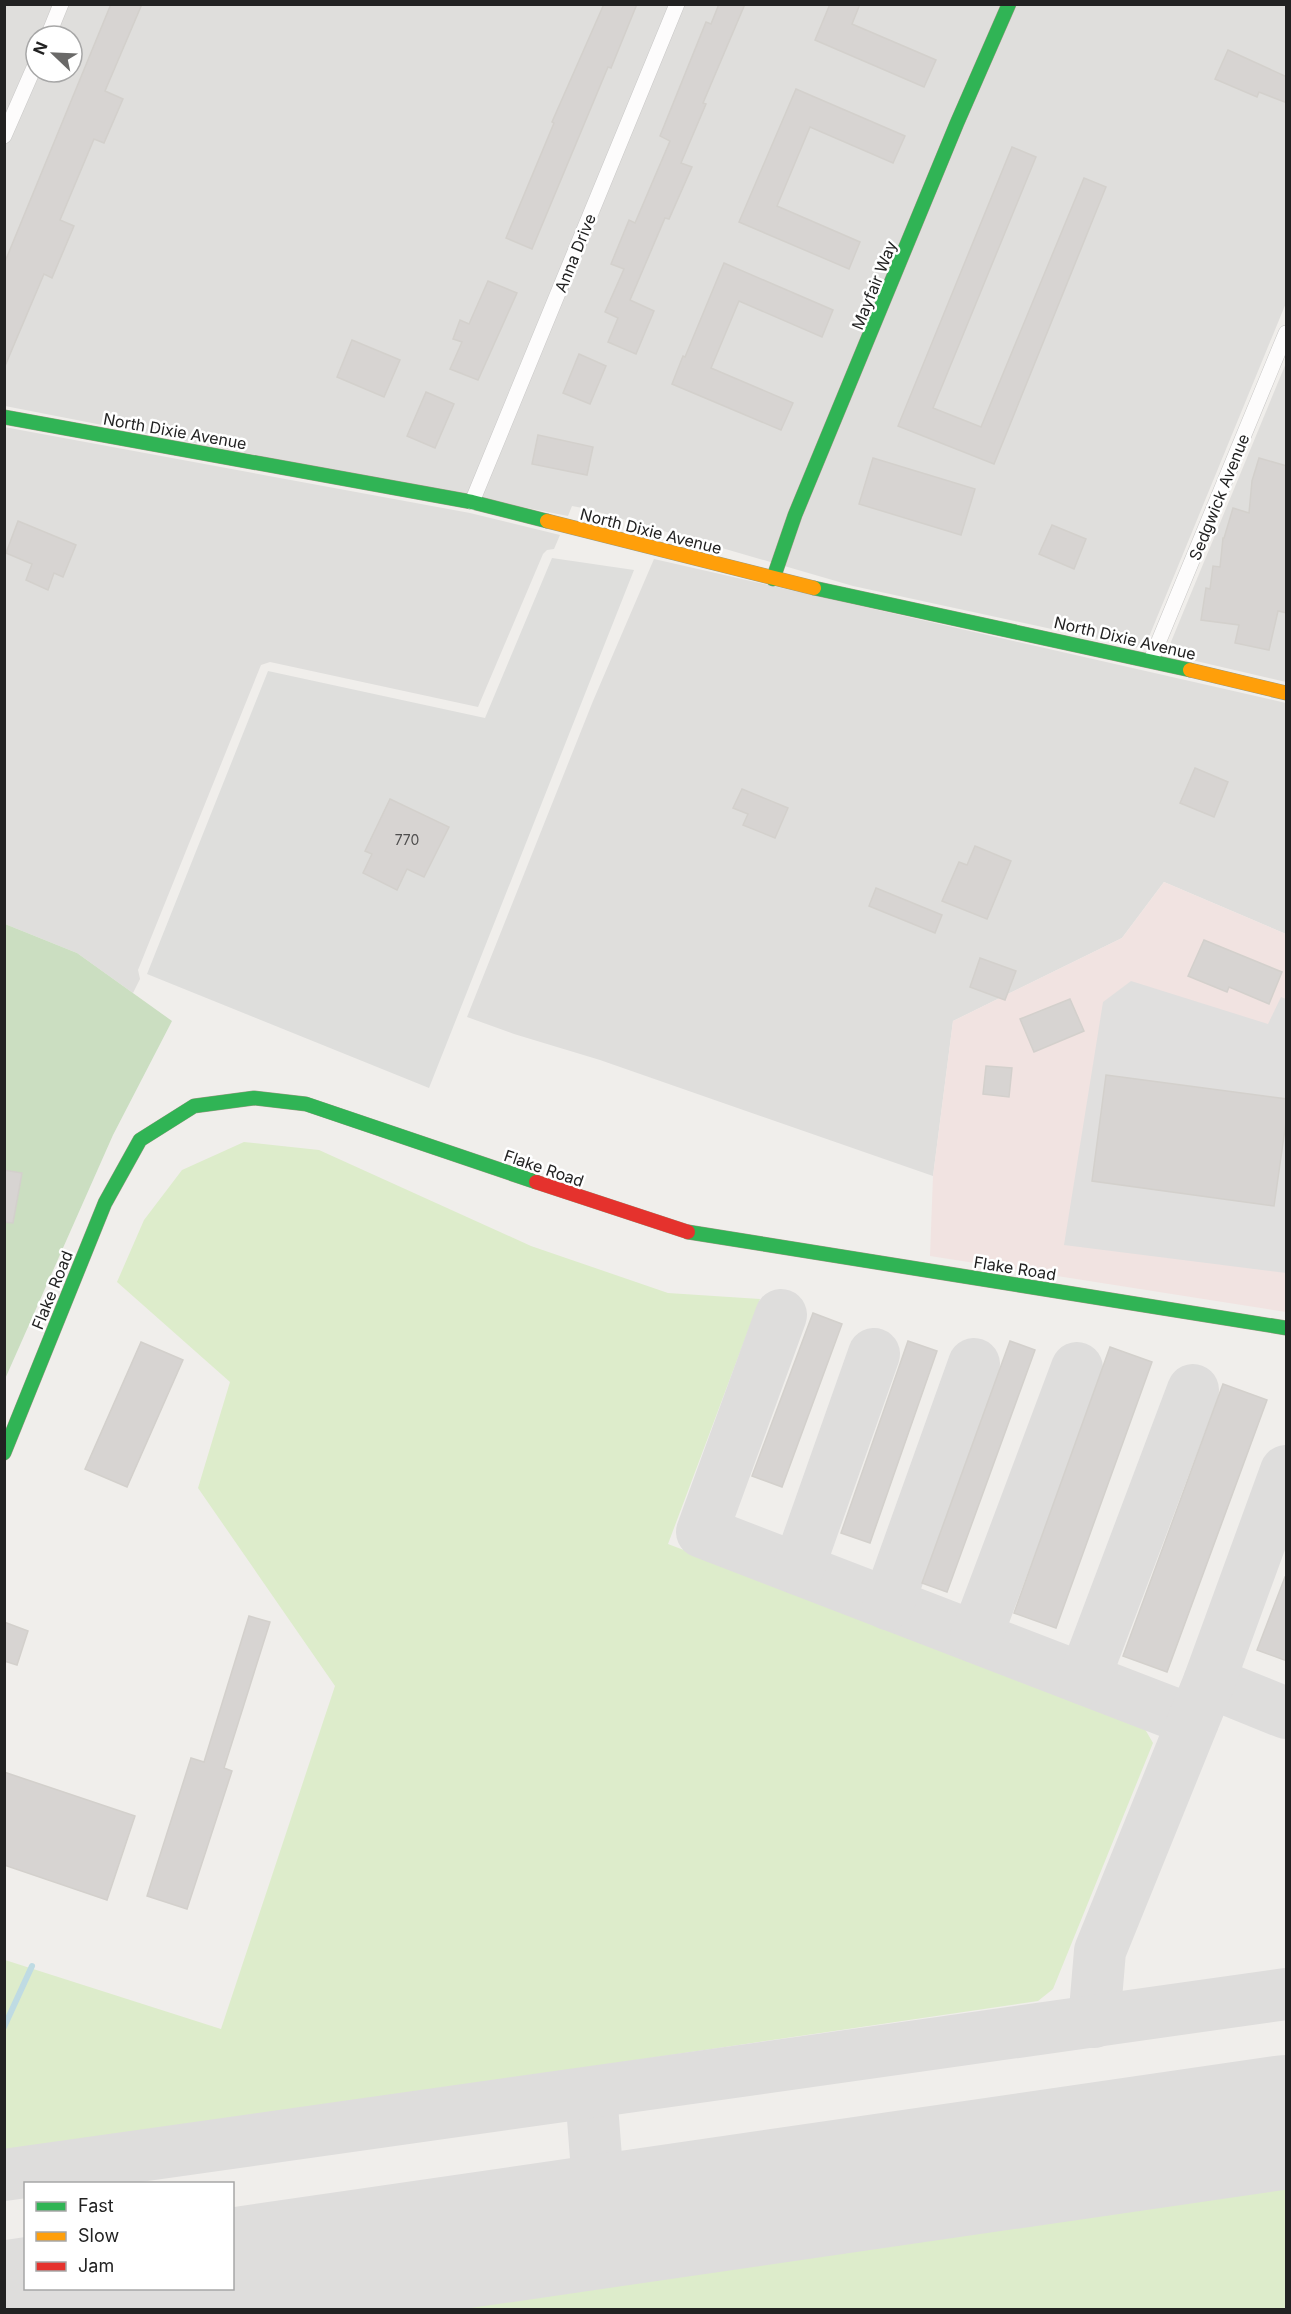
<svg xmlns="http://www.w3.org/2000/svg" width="1291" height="2314" viewBox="0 0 1291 2314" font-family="Inter,sans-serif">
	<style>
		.residential { fill: #dfdedc; fill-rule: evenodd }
		.commercial { fill: #f1e3e1 }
		.religious { fill: #dededc }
		.grass { fill: #ddeccb }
		.forest { fill: #cbdec1 }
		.parking { fill: #e0dfde }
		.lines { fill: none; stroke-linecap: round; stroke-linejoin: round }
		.stream { stroke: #bfdbe3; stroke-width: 6 }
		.taxiway { stroke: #dedddc; stroke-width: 52 }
		.runway { stroke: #dedddc; stroke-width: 134 }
		.building { fill: #d7d4d2; stroke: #d3d0cc; stroke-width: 1.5 }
		.street-casing { stroke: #c9c8c7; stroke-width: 16 }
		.fast-casing { stroke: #999a82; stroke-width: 15 }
		.slow-casing { stroke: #999a82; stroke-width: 15 }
		.jam-casing { stroke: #999a82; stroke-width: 15 }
		.street { stroke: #fdfcfc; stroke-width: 15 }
		.fast { stroke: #30b455; stroke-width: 14 }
		.slow { stroke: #ff9f0a; stroke-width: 14 }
		.jam { stroke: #e5322d; stroke-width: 14 }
		.labels { text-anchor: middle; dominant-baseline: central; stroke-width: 5; stroke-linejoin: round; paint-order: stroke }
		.number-label { font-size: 14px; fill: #4f4e4e }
		.street-label { font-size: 16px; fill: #222; stroke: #fff }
	</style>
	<rect width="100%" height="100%" fill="#f0eeeb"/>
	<!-- residential -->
	<g class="residential">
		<path d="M4 5H1286V303L1144 649 853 586 588 509 572 506 568 516 5 406ZM36 36H72V72H36Z"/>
		<polygon points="1286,363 1286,682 1166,654"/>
		<polygon points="4,427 470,513 560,535 554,549 547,550 543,554 478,707 270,662 261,665 138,970 140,979 133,993 77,953 5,924"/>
		<polygon points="654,559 1286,703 1286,934 1164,882 1122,938 953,1021 933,1176 600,1060 514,1034 467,1017 593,701"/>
	</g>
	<!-- commercial -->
	<polygon class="commercial" points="1164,882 1286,934 1286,1312 930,1256 933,1176 953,1021 1122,938"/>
	<!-- religious -->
	<polygon class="religious" points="552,558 634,570 429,1088 147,974 268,671 485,718"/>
	<!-- grass -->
	<g class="grass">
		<polygon points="244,1142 319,1150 531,1246 668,1293 760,1299 668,1544 1142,1724 1153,1743 1053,1989 1038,2001 5,2153 5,1960 221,2029 335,1686 198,1488 230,1382 117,1282 144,1220 182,1170"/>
		<polygon points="1286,2175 1286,2309 374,2309"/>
	</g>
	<!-- forest -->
	<polygon class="forest" points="5,924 77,953 172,1021 113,1135 5,1379"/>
	<!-- parking -->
	<polygon class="parking" points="1131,981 1268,1024 1281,997 1286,999 1286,1273 1064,1245 1103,1002"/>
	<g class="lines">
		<!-- stream -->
		<polyline class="stream" points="4,2027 32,1966"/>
		<!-- taxiway -->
		<g class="taxiway">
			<polyline points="781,1315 702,1532 1193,1721"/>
			<polyline points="798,1569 874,1354"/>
			<polyline points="888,1604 974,1364"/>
			<polyline points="976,1637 1077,1368"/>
			<polyline points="1084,1679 1193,1390"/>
			<polyline points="1209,1682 1286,1713"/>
			<polyline points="1094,2022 1100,1951 1209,1682 1286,1471"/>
			<polyline points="591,2093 601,2222"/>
			<polyline points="4,2175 1286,1994"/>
		</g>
		<!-- runway -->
		<g class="runway">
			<polyline points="232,2275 1286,2122"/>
			<polyline points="4,2308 138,2288"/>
		</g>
	</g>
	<!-- building -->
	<g class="building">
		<polygon points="111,4 142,4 105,91 123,99 104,143 94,139 60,220 74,226 52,278 44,274 5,366 4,264"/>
		<polygon points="604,4 637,4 611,68 608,67 532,249 506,238 554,123 552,122"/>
		<polygon points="719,4 745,4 703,103 706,104 681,163 692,167 669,219 665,218 630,300 654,311 636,354 608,342 618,318 605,312 624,269 611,264 629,220 635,223 670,141 660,136 706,22 711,24"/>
		<polygon points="830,4 860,4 852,24 936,60 924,87 815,40"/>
		<polygon points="1228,50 1287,77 1287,103 1259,92 1257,97 1215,79"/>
		<polygon points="796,89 905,136 893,163 810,127 777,206 860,242 849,269 739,222"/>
		<polygon points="1012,147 1036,157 933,408 981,427 1084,178 1106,187 994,464 898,426"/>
		<polygon points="724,263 833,310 822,337 739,301 711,368 793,403 781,430 672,384 683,356 685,357"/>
		<polygon points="488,281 517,293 478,380 450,369 462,342 453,339 460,320 469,324"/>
		<polygon points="352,340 400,360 384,397 337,377"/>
		<polygon points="579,354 606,366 590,404 563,393"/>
		<polygon points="426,392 454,404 435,448 407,436"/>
		<polygon points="538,435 593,447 587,475 532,464"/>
		<polygon points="873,458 975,489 961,535 859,504"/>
		<polygon points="1259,458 1287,466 1287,613 1278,611 1269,650 1235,643 1239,625 1201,620 1206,588 1210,589 1213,566 1220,567 1223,538 1224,538 1233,508 1249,513 1252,481"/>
		<polygon points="18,521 76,545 63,577 54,573 48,590 26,580 32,564 6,553"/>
		<polygon points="1052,525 1086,539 1074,569 1039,554"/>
		<polygon points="1195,768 1228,782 1214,817 1180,803"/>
		<polygon points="742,789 788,808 775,838 743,825 748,814 733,808"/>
		<polygon points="390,799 449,827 424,877 407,869 397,890 363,873 372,854 365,851"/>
		<polygon points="975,846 1011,861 987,919 942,901 959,862 967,865"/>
		<polygon points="876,888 942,915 935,933 869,906"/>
		<polygon points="1204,940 1282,972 1269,1004 1229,987 1227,992 1188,976"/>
		<polygon points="980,958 1016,971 1005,1000 970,987"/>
		<polygon points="1070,999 1084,1031 1034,1052 1020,1019"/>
		<polygon points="986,1066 1012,1068 1009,1097 983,1094"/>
		<polygon points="1106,1075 1287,1099 1287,1115 1274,1206 1092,1181"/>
		<polygon points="4,1170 22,1173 13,1223 4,1222"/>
		<polygon points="813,1313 842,1324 782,1487 752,1476"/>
		<polygon points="908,1341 937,1351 870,1543 841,1533"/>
		<polygon points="1010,1341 1035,1350 947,1592 922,1583"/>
		<polygon points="141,1342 183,1360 127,1487 85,1469"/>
		<polygon points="1110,1347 1152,1362 1056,1628 1014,1613"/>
		<polygon points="1223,1384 1267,1400 1167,1672 1123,1656"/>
		<polygon points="1285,1577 1287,1578 1287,1661 1257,1650"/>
		<polygon points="249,1616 270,1622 224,1768 232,1771 187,1909 147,1896 191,1758 204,1762"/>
		<polygon points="4,1622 28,1631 17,1665 4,1661"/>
		<polygon points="4,1772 135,1816 107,1900 4,1865"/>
	</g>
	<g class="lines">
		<defs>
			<g id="street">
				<polyline points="48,36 61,4"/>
				<polyline points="4,136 36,63"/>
				<polyline points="472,502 677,4"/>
				<polyline points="1151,660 1286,333"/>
			</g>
			<g id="fast">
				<polyline points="4,417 472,502 547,521"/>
				<polyline points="773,579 795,515 957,123 1009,4"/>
				<polyline points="814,588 1190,670"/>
				<polyline points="688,1232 1286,1328"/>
				<polyline points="4,1453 105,1203 140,1140 194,1106 254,1098 306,1104 536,1182"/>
			</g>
			<g id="slow">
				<polyline points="547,521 814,588"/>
				<polyline points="1190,670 1286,693"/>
			</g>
			<polyline id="jam" points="536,1182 688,1232"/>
		</defs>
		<!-- street casing -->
		<use href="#street" class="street-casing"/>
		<!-- fast casing -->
		<use href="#fast" class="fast-casing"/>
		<!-- slow casing -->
		<use href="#slow" class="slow-casing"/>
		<!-- jam casing -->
		<use href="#jam" class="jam-casing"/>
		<!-- street -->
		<use href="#street" class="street"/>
		<!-- fast -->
		<use href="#fast" class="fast"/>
		<!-- slow -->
		<use href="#slow" class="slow"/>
		<!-- jam -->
		<use href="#jam" class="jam"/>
	</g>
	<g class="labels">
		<!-- number labels -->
		<g class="number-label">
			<text x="407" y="839">770</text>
		</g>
		<!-- street labels -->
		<g class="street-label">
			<text transform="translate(575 253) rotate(-68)">Anna Drive</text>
			<text transform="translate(874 285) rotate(-68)">Mayfair Way</text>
			<text transform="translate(175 431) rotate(10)">North Dixie Avenue</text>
			<text transform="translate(1219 497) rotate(-68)">Sedgwick Avenue</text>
			<text transform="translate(651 531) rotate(14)">North Dixie Avenue</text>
			<text transform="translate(1125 638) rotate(13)">North Dixie Avenue</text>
			<text transform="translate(544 1168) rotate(19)">Flake Road</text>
			<text transform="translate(1015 1268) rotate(9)">Flake Road</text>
			<text transform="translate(52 1290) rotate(-68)">Flake Road</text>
		</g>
	</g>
	<!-- border -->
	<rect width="1291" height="2314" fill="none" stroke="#222222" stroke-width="12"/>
	<!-- legend -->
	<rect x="24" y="2182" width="210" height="108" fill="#ffffff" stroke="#a7a7a7" stroke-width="1.5"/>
	<rect x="36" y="2202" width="30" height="9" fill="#30b455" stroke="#a7a7a7" stroke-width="1.5"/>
	<text x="78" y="2212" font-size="18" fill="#222222">Fast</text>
	<rect x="36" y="2232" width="30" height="9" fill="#ff9f0a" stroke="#a7a7a7" stroke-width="1.5"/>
	<text x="78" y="2242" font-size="18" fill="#222222">Slow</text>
	<rect x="36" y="2262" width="30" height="9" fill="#e5322d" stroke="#a7a7a7" stroke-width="1.5"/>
	<text x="78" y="2272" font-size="18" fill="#222222">Jam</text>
	<!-- north arrow -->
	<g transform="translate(54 54) rotate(293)"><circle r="28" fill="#ffffff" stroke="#a7a7a7" stroke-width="1.5"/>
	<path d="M0-4.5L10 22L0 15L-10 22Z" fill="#6a6968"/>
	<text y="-9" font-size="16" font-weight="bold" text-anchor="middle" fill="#222222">N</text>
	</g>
</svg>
